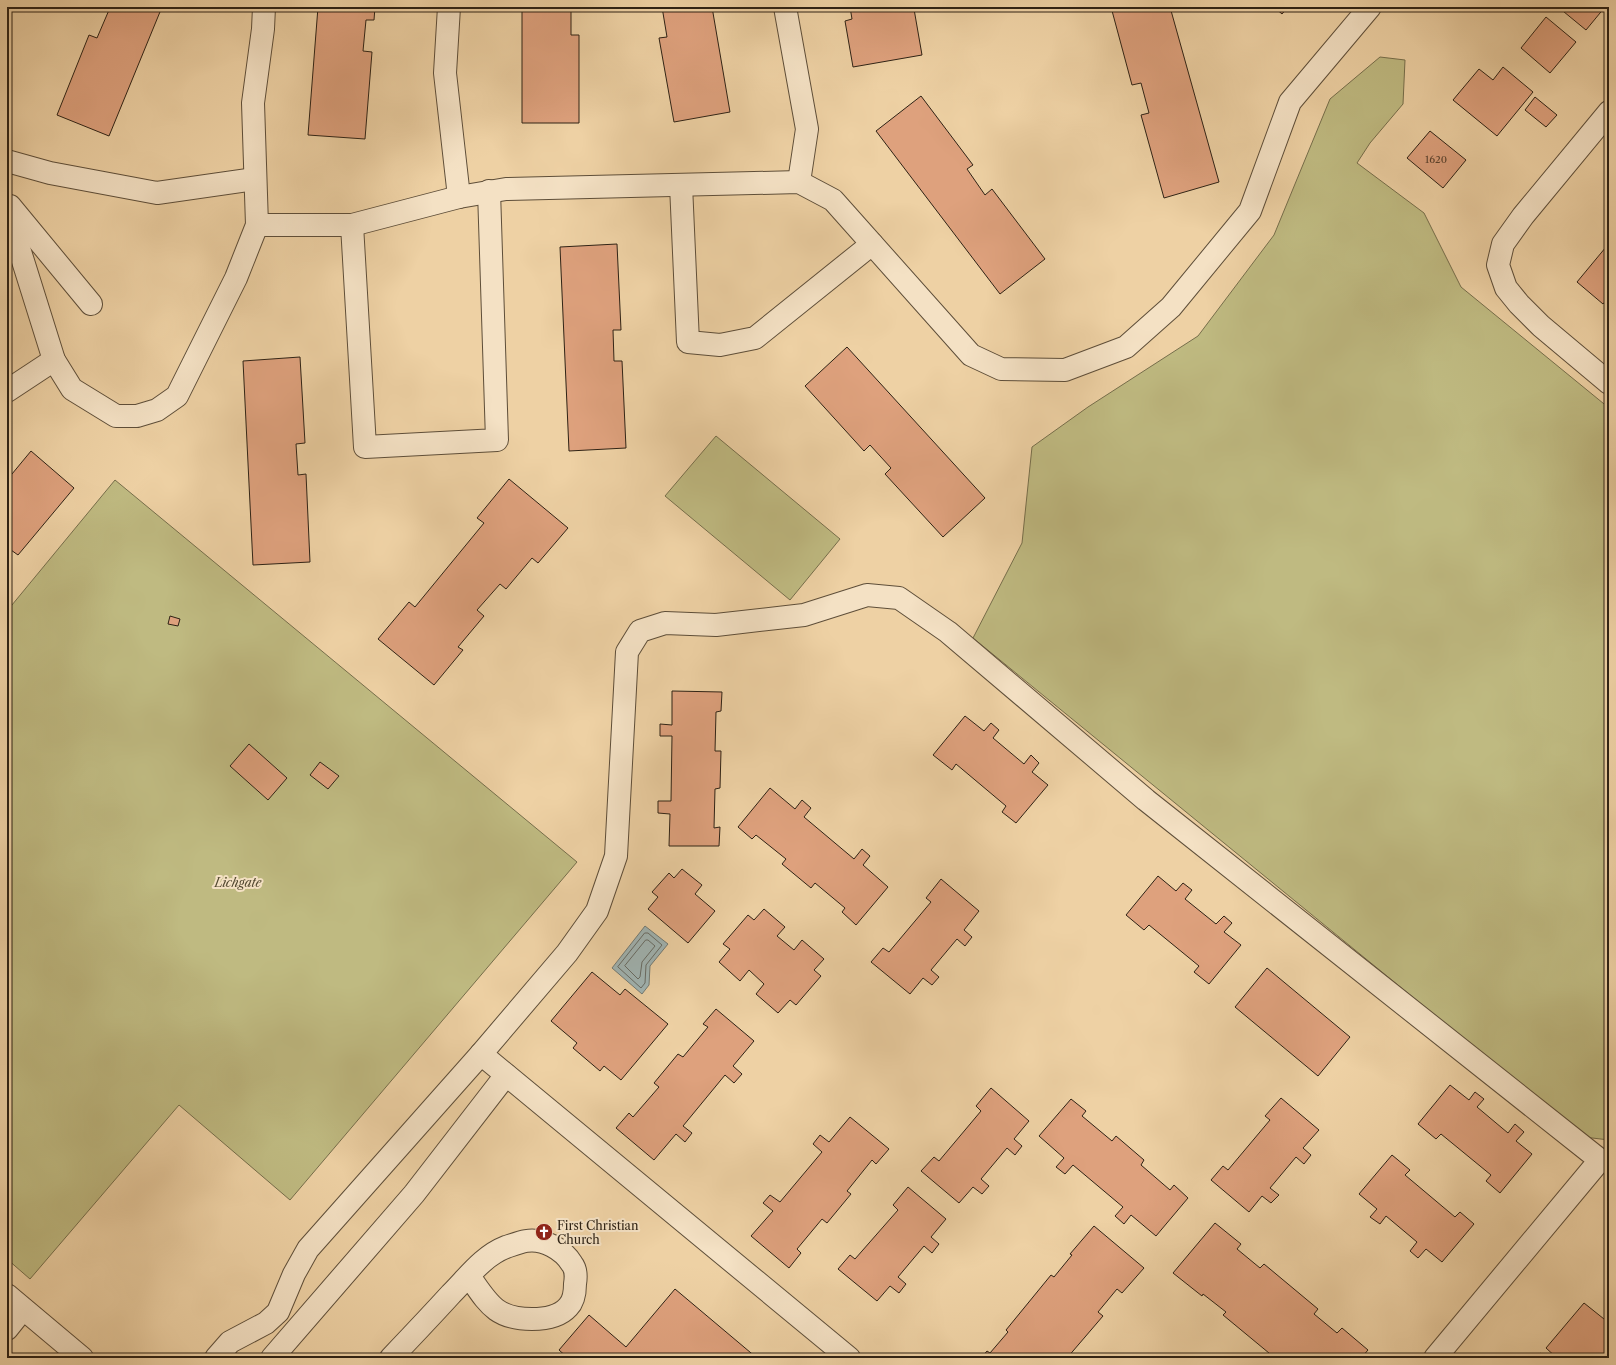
<svg xmlns="http://www.w3.org/2000/svg" width="1616" height="1365" viewBox="0 0 1616 1365" font-family="'Libre Caslon Text',serif">
	<style>
		.green { fill: #bfba81; stroke: #766e4b }
		.water { fill: #a0b4b3; stroke: #727a74 }
		.lines { fill: none; stroke-linecap: round; stroke-linejoin: round }
		.shore { stroke: #676b64; stroke-width: 1 }
		.building { fill: #dea17d; stroke: #2e2215 }
		.minor-casing { stroke: #5e4e39; stroke-width: 24 }
		.minor { stroke: #f4e1c4; stroke-width: 22 }
		.labels { text-anchor: middle; dominant-baseline: central; stroke-width: 4; stroke-linejoin: round; paint-order: stroke }
		.number-label { font-size: 10px; fill: #5a422f }
		.park-label { font-size: 12px; font-style: italic; fill: #524830; stroke: #f4e1c4 }
		.poi-label { font-size: 12px; fill: #2e2215; stroke: #f4e1c4; text-anchor: start }
	</style>
	<rect width="100%" height="100%" fill="#eed1a4"/>
	<filter id="stains"><feTurbulence type="fractalNoise" baseFrequency=".005" numOctaves="4"/><feColorMatrix values="0 0 0 0 .2 0 0 0 0 .09 0 0 0 0 .02 0 0 0 .5 -.17"/></filter>
	<radialGradient id="worn" r=".72"><stop offset=".6" stop-color="#630" stop-opacity="0"/><stop offset="1" stop-color="#630" stop-opacity=".3"/></radialGradient>
	<!-- green -->
	<g class="green">
		<polygon points="1380,57 1405,60 1403,104 1370,143 1357,163 1424,213 1461,287 1609,408 1609,1140 1584,1137 973,638 1022,543 1032,447 1088,407 1198,336 1274,235 1330,99"/>
		<polygon points="716,436 840,539 790,600 665,496"/>
		<polygon points="115,480 577,862 290,1200 179,1105 30,1279 7,1259 7,611"/>
	</g>
	<!-- water -->
	<polygon class="water" points="645,926 668,944 650,966 649,985 642,994 612,968"/>
	<g class="lines">
		<!-- shore -->
		<g class="shore">
			<polygon points="645,933 648,933 662,945 646,965 645,983 641,988 618,967"/>
			<polygon points="646,940 648,940 655,946 642,962 640,977 638,979 625,966"/>
		</g>
	</g>
	<!-- building -->
	<g class="building">
		<polygon points="103,7 162,7 109,136 57,115 89,35 97,38 109,10"/>
		<polygon points="318,7 375,7 374,20 366,20 363,51 372,52 365,139 308,135"/>
		<polygon points="522,7 571,7 571,35 579,35 579,123 522,123"/>
		<polygon points="662,7 712,7 730,112 674,122 659,38 667,37"/>
		<polygon points="850,7 907,7 908,10 914,9 922,55 853,67 845,21 852,19"/>
		<polygon points="1111,7 1170,7 1219,182 1164,198 1141,115 1149,113 1141,83 1132,85"/>
		<polygon points="1274,7 1288,7 1282,14"/>
		<polygon points="1558,7 1605,7 1586,30"/>
		<polygon points="1546,17 1576,42 1550,73 1521,48"/>
		<polygon points="1503,67 1533,92 1497,136 1453,100 1479,69 1493,80"/>
		<polygon points="921,96 973,165 967,169 985,195 992,189 1045,259 1000,294 876,131"/>
		<polygon points="1535,97 1557,115 1546,127 1525,110"/>
		<polygon points="1430,131 1466,160 1443,188 1407,158"/>
		<polygon points="617,244 621,330 613,330 614,361 622,361 626,448 569,451 560,247"/>
		<polygon points="1606,247 1609,250 1609,297 1603,304 1577,282"/>
		<polygon points="847,347 985,498 943,537 885,474 891,468 870,445 864,451 805,386"/>
		<polygon points="300,357 305,443 296,444 298,475 306,474 310,562 253,565 243,361"/>
		<polygon points="31,451 74,488 18,555 11,550 7,555 7,480"/>
		<polygon points="509,479 568,528 538,563 532,558 506,589 500,584 477,610 484,616 458,647 463,650 434,685 378,639 409,602 415,607 484,523 477,518"/>
		<polygon points="170,616 180,619 178,626 168,624"/>
		<polygon points="672,691 722,692 721,711 716,712 715,751 721,751 720,788 715,789 714,828 720,827 719,846 669,846 670,814 658,813 658,801 671,801 672,736 660,736 660,724 672,725"/>
		<polygon points="965,716 984,731 991,723 999,730 993,738 1024,764 1031,755 1039,763 1032,772 1048,785 1016,823 1002,812 1006,806 956,764 952,770 933,755"/>
		<polygon points="249,744 287,778 268,800 230,766"/>
		<polygon points="320,762 339,776 328,789 310,775"/>
		<polygon points="770,788 795,809 802,800 811,808 804,817 854,859 862,849 870,856 863,865 888,887 856,925 842,912 845,908 815,883 811,888 782,864 786,859 756,835 752,839 738,827"/>
		<polygon points="682,869 702,885 695,894 715,911 688,943 648,909 658,897 652,892 669,873 674,878"/>
		<polygon points="1158,876 1176,891 1183,883 1192,890 1185,899 1216,924 1224,916 1232,923 1224,932 1241,945 1209,984 1194,972 1199,966 1149,925 1144,930 1126,915"/>
		<polygon points="941,879 979,911 964,930 972,937 965,946 957,939 931,970 939,977 932,985 923,978 910,994 871,962 883,948 889,952 931,902 926,898"/>
		<polygon points="764,909 785,927 777,936 794,950 802,940 824,959 814,970 821,976 796,1005 790,1000 778,1013 756,994 764,984 749,970 740,981 719,962 730,949 723,944 748,915 754,920"/>
		<polygon points="1267,968 1350,1037 1318,1076 1235,1007"/>
		<polygon points="592,972 620,995 625,989 668,1024 621,1080 604,1066 600,1071 573,1048 577,1043 551,1021"/>
		<polygon points="716,1009 754,1041 733,1066 742,1074 734,1083 725,1075 683,1126 692,1133 685,1142 676,1134 654,1160 616,1128 629,1113 633,1117 659,1087 654,1083 678,1054 683,1057 708,1027 703,1024"/>
		<polygon points="1450,1085 1469,1100 1475,1092 1484,1099 1477,1107 1508,1133 1515,1124 1524,1132 1516,1141 1532,1154 1500,1193 1486,1181 1491,1175 1441,1134 1436,1139 1418,1124"/>
		<polygon points="991,1088 1029,1121 1014,1139 1022,1146 1015,1155 1007,1148 981,1179 989,1186 982,1194 973,1187 959,1203 921,1171 934,1157 939,1161 981,1111 976,1106"/>
		<polygon points="1281,1098 1319,1130 1303,1148 1311,1155 1304,1164 1296,1157 1270,1188 1279,1195 1271,1203 1262,1196 1249,1212 1211,1180 1223,1166 1228,1170 1270,1120 1265,1116"/>
		<polygon points="1071,1099 1086,1111 1082,1116 1112,1141 1116,1136 1144,1160 1141,1165 1170,1190 1174,1185 1188,1198 1156,1236 1131,1215 1124,1224 1115,1216 1123,1207 1073,1165 1065,1174 1056,1167 1064,1158 1039,1136"/>
		<polygon points="850,1117 889,1149 876,1164 872,1160 847,1191 851,1194 827,1223 822,1219 797,1249 801,1253 789,1268 751,1236 773,1211 763,1203 770,1195 780,1202 822,1152 813,1144 820,1135 829,1142"/>
		<polygon points="1392,1155 1410,1170 1405,1175 1455,1217 1460,1212 1474,1224 1442,1262 1426,1249 1418,1258 1410,1251 1417,1242 1386,1216 1380,1224 1370,1217 1377,1209 1359,1194"/>
		<polygon points="908,1187 946,1219 931,1237 939,1244 932,1253 924,1246 898,1277 906,1284 899,1293 890,1286 877,1301 838,1269 850,1255 855,1259 898,1210 893,1205"/>
		<polygon points="1215,1223 1241,1244 1237,1249 1260,1268 1264,1264 1318,1309 1314,1314 1337,1333 1342,1328 1368,1350 1361,1358 1275,1358 1223,1315 1226,1312 1203,1294 1202,1296 1173,1273"/>
		<polygon points="1094,1226 1144,1268 1122,1293 1117,1289 1098,1312 1103,1316 1067,1358 981,1358 987,1351 990,1353 1008,1332 1006,1330 1051,1275 1054,1277 1072,1255 1070,1254"/>
		<polygon points="675,1289 757,1358 568,1358 559,1350 589,1315 626,1347"/>
		<polygon points="1584,1303 1609,1323 1609,1358 1557,1358 1546,1348"/>
		<polygon points="1540,1353 1547,1358 1536,1358"/>
	</g>
	<g class="lines">
		<defs>
			<g id="minor">
				<polyline points="449,7 445,73 459,197"/>
				<polyline points="785,7 807,129 799,182"/>
				<polyline points="1609,112 1523,216 1503,244 1498,265 1506,288 1519,304 1541,326 1609,383"/>
				<polyline points="7,161 50,173 157,193 255,179"/>
				<polyline points="681,185 688,342 720,345 755,338 872,244"/>
				<polyline points="10,206 91,304"/>
				<polyline points="7,210 54,360 72,389 116,416 137,416 157,410 177,396 236,278 257,225 253,103 263,29 264,7"/>
				<polyline points="257,225 352,225 459,197 506,189 799,182 833,200 971,355 1001,369 1065,370 1126,347 1171,307 1250,211 1290,102 1370,7"/>
				<polyline points="352,225 365,447 497,440 489,191"/>
				<polyline points="7,391 54,360"/>
				<polyline points="481,1054 849,1358"/>
				<polyline points="7,1295 82,1358"/>
				<polyline points="7,1329 23,1309"/>
				<polyline points="216,1358 230,1342 266,1323 278,1312 294,1274 308,1249 481,1054 567,953 597,911 616,856 627,652 640,631 665,623 716,625 804,615 867,595 899,598 948,632 1146,800 1600,1160 1435,1358"/>
				<polyline points="272,1358 414,1194 506,1075"/>
				<path d="M391 1358C411 1337 431 1316 451 1294 468 1277 483 1256 506 1247 512 1245 520 1242 526 1241 543 1238 563 1249 572 1264 576 1269 576 1278 575 1284 575 1292 574 1301 568 1307 559 1317 545 1319 532 1319 495 1319 488 1303 469 1276"/>
			</g>
		</defs>
		<!-- minor casing -->
		<use href="#minor" class="minor-casing"/>
		<!-- minor -->
		<use href="#minor" class="minor"/>
	</g>
	<!-- icons -->
	<defs>
		<symbol id="church-disc" viewBox="-11 -11 22 22"><circle r="9.5" fill="#8f2418" stroke="#f4e1c4"/><path d="M-1.2-6h2.4v3.5h3.3v2.4h-3.3V6h-2.4V-.1h-3.3v-2.4h3.3Z" fill="#fff"/></symbol>
	</defs>
	<g fill-rule="evenodd">
		<use href="#church-disc" x="534" y="1222" width="20" height="20"/>
	</g>
	<g class="labels">
		<!-- number labels -->
		<g class="number-label">
			<text x="1436" y="159">1620</text>
		</g>
		<!-- park labels -->
		<g class="park-label">
			<text x="238" y="882">Lichgate</text>
		</g>
		<!-- poi labels -->
		<g class="poi-label">
			<text x="557" y="1225">First Christian<tspan x="557" dy="14">Church</tspan></text>
		</g>
	</g>
	<!-- margin -->
	<rect width="1616" height="1365" fill="none" stroke="#eed1a4" stroke-width="24"/>
	<rect x="8" y="8" width="1600" height="1349" fill="none" stroke="#2e2215" stroke-width="2"/>
	<rect x="12" y="12" width="1592" height="1341" fill="none" stroke="#2e2215"/>
	<rect width="100%" height="100%" filter="url(#stains)"/>
	<rect width="100%" height="100%" fill="url(#worn)"/>
</svg>
